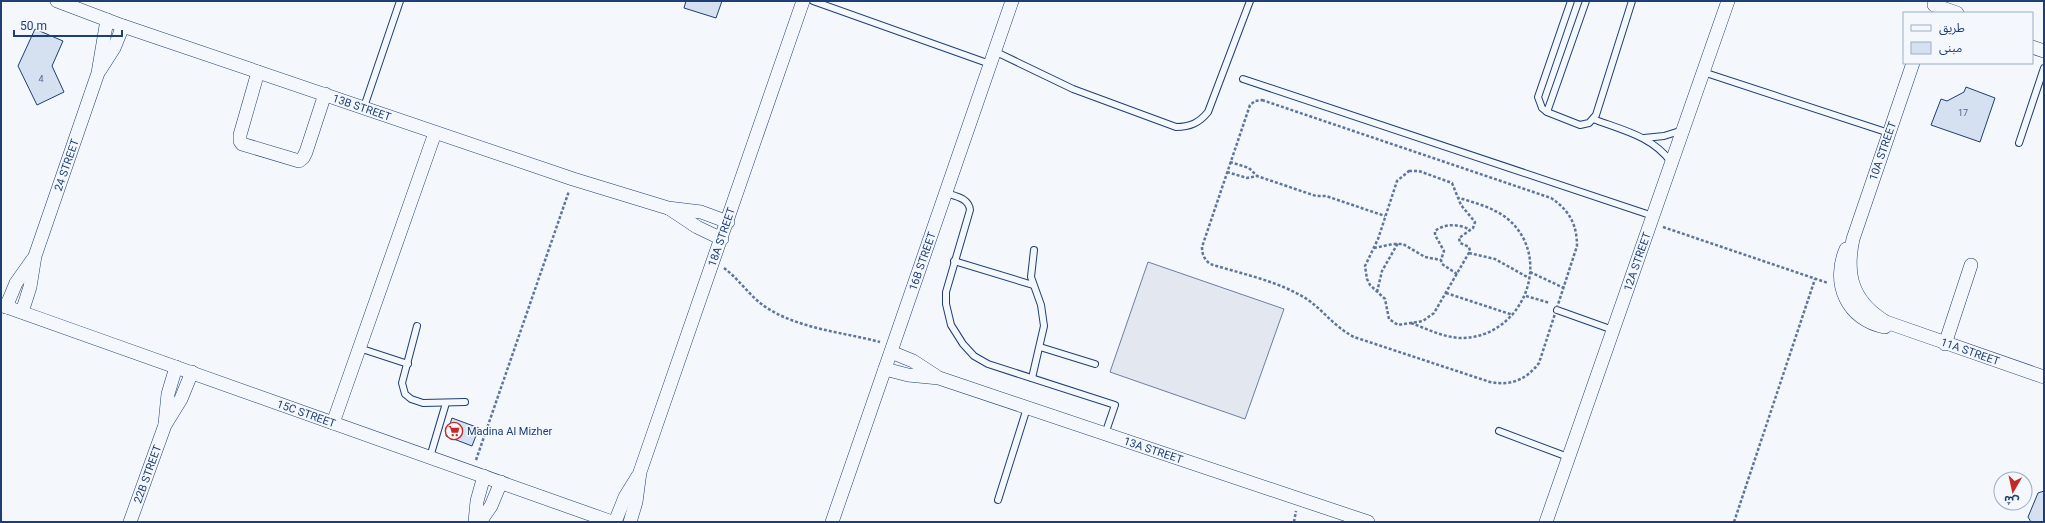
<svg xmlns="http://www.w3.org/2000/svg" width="2045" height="523" viewBox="0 0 2045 523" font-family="Roboto,'Noto Sans Arabic',sans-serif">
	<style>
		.parking { fill: #e3e8f0; stroke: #687fa3 }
		.building { fill: #d5e0f0; stroke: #1d3f73 }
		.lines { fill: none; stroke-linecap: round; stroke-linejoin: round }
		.lane-casing { stroke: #1d3f73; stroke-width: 8 }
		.street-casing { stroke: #1d3f73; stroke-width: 14 }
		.path { stroke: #5e769c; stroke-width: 2.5; stroke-dasharray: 3 2; stroke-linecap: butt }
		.lane { stroke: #f4f7fb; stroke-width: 6 }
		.street { stroke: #f4f7fb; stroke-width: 13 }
		.labels { text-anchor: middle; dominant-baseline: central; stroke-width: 3; stroke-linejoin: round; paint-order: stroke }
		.number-label { font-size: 9px; fill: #4b6792 }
		.street-label { font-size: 11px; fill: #1d3f73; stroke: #f4f7fb }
		.poi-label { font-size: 11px; fill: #1d3f73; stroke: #f4f7fb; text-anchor: start }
	</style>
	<rect width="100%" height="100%" fill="#f4f7fb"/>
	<!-- parking -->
	<polygon class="parking" points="1148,262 1284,309 1245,419 1110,372"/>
	<!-- building -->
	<g class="building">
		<polygon points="686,1 722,1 716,18 684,8"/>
		<polygon points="35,29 63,41 52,66 64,92 37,105 18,66"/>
		<polygon points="1966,87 1995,98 1980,142 1931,125 1941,99 1947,101 1964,92"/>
		<polygon points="452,418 479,428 472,446 446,436"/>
		<polygon points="2044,491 2044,522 2031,522 2028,517 2038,493"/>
	</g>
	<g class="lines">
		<defs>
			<g id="lane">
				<polyline points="813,1 990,64"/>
				<polyline points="1571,1 1538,97 1542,108 1547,112 1580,125 1589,123 1596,115 1632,1"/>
				<path d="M994 51 1073 89 1176 127C1190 127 1199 123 1208 112L1250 1"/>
				<polyline points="1703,72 1889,133"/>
				<polyline points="1243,79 1653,216"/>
				<polyline points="364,107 400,1"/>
				<polyline points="1547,112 1586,1"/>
				<path d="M1593 119C1622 130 1652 136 1671 162"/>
				<polyline points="1644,138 1664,136 1683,130"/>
				<polyline points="2019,143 2044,68"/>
				<path d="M946 193C955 196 969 198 970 210L946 292V304L951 325 963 344 974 356 988 364 1115 405 1105 434"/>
				<polyline points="954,261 1033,285"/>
				<polyline points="1557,310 1613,330"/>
				<polyline points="417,326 402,383 405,394 411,399 423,403 465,402"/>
				<polyline points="1040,347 1095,364"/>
				<polyline points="359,348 408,364"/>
				<polyline points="1032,378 1044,326 1041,305 1031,277 1034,250"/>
				<polyline points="1499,431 1568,457"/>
				<polyline points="430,457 446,403"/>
				<polyline points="998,500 1027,408"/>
			</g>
			<g id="street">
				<path id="s1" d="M57 1 123 26 573 179 668 208 701 212 728 222"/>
				<polyline points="1934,5 1957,13"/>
				<polyline points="2032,47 2044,51"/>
				<path id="s2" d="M1913 63 1853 239C1845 276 1853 302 1886 322L2044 377"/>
				<polyline points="100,70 114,48 123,26"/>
				<polyline points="258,72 240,135 240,141 242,144 299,161 303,158 306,152 325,94"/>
				<polyline points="670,209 697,227 722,239"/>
				<path d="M1846 249C1831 283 1847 320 1885 327"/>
				<path id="s3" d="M1 305 612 522"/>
				<polyline points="6,307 16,283 33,259"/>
				<path id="s4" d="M22 312 30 287 35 256 98 73 107 20"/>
				<polyline points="1945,344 1971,265"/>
				<polyline points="891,352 913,361 936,376"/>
				<path id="s5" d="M885 369 908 375 939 378 1368 522"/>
				<polyline points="333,423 435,133"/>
				<polyline points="165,424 168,394 176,367"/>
				<path id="s6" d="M130 522 165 425 181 399 192 372"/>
				<polyline points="475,522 477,501 484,476"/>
				<polyline points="480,522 491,506 501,482"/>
				<polyline points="615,522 625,497 638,476"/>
				<path id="s7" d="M630 522 636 502 640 472 803 1"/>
				<path id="s8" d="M832 522 1012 1"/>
				<path id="s9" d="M1546 522 1728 1"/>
			</g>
		</defs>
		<!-- lane casing -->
		<use href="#lane" class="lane-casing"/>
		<!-- street casing -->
		<use href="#street" class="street-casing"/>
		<!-- path -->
		<g class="path">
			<path d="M1262 100 1551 198C1569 210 1577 224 1577 246L1539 363C1526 380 1511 386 1490 382L1354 337C1331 325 1321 306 1300 295 1273 280 1239 273 1210 264 1204 259 1202 254 1202 247L1250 105 1255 101Z"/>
			<polyline points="1230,162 1249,168 1257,176"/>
			<polygon points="1409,171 1419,171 1452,183 1461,205 1475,222 1473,228 1459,238 1460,243 1469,247 1470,251 1434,313 1423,321 1398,325 1389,319 1385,299 1370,285 1367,279 1365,266 1378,239 1397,181"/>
			<polyline points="1227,172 1247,178 1257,176 1316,196 1326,196 1385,216"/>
			<polyline points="1663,227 1828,283"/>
			<polyline points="1374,248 1393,244 1403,244 1425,257 1441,260"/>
			<polyline points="1469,253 1495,259 1529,278"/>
			<path d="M724 268C740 280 750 297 767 308 800 329 842 332 880 342"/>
			<polyline points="1530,272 1564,288"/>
			<path d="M1457 274 1442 264 1441 260 1444 251 1435 235V231C1445 223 1460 224 1470 230"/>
			<polyline points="1377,292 1382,271 1398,243"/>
			<polyline points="1446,293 1513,315"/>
			<polyline points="1526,296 1550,303"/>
			<path d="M1411 323C1427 329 1443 337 1460 338 1521 339 1555 261 1509 220 1495 208 1476 203 1459 198"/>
			<polyline points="476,460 569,191"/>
			<polyline points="1294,522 1296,511"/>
			<polyline points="1734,522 1815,279"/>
		</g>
		<!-- lane -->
		<use href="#lane" class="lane"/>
		<!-- street -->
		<use href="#street" class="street"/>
	</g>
	<!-- icons -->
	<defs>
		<symbol id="supermarket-ring" viewBox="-11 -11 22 22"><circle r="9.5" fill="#f4f7fb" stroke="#c62828" stroke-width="1.5"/><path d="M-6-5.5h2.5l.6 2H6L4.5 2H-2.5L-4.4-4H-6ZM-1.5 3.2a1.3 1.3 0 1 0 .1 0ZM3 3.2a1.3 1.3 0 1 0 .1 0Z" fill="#c62828"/></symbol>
	</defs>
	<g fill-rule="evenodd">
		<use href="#supermarket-ring" x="444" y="421" width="20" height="20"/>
	</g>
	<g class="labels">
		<!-- number labels -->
		<g class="number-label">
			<text x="41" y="79">4</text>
			<text x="1963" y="113">17</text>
		</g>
		<!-- street labels -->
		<g class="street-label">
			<text stroke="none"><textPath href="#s1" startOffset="323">13B STREET</textPath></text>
			<text transform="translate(1883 151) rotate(-71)">10A STREET</text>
			<text stroke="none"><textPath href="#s4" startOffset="154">24 STREET</textPath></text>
			<text stroke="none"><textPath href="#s7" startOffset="300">18A STREET</textPath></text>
			<text stroke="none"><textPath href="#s8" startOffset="276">16B STREET</textPath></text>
			<text stroke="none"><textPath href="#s9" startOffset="276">12A STREET</textPath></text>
			<text stroke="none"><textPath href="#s2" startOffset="372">11A STREET</textPath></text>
			<text stroke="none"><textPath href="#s3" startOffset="324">15C STREET</textPath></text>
			<text stroke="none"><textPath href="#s5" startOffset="281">13A STREET</textPath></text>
			<text stroke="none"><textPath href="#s6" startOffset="51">22B STREET</textPath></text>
		</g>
		<!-- poi labels -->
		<g class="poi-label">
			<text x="467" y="431">Madina Al Mizher</text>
		</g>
	</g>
	<!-- border -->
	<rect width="2045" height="523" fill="none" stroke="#1d3f73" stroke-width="4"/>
	<!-- legend -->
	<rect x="1903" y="12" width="130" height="52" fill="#f4f7fb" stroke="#9eadc5"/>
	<rect x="1911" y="25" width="20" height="6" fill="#f4f7fb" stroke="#9eadc5"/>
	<text x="1939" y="32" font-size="12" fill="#1d3f73">طريق</text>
	<rect x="1911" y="42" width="20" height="12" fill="#d5e0f0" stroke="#9eadc5"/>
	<text x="1939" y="52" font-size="12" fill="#1d3f73">مبنى</text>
	<!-- north arrow -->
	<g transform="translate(2013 491) rotate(189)"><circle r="19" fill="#f4f7fb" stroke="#9eadc5"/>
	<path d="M0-3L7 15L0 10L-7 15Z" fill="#c62828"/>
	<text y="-6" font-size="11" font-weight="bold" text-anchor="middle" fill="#1d3f73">ش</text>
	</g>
	<!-- scale -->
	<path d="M14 30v6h108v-6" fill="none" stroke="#1d3f73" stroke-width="2"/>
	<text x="20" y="30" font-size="12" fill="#1d3f73" stroke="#f4f7fb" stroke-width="3" paint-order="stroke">50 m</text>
</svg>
